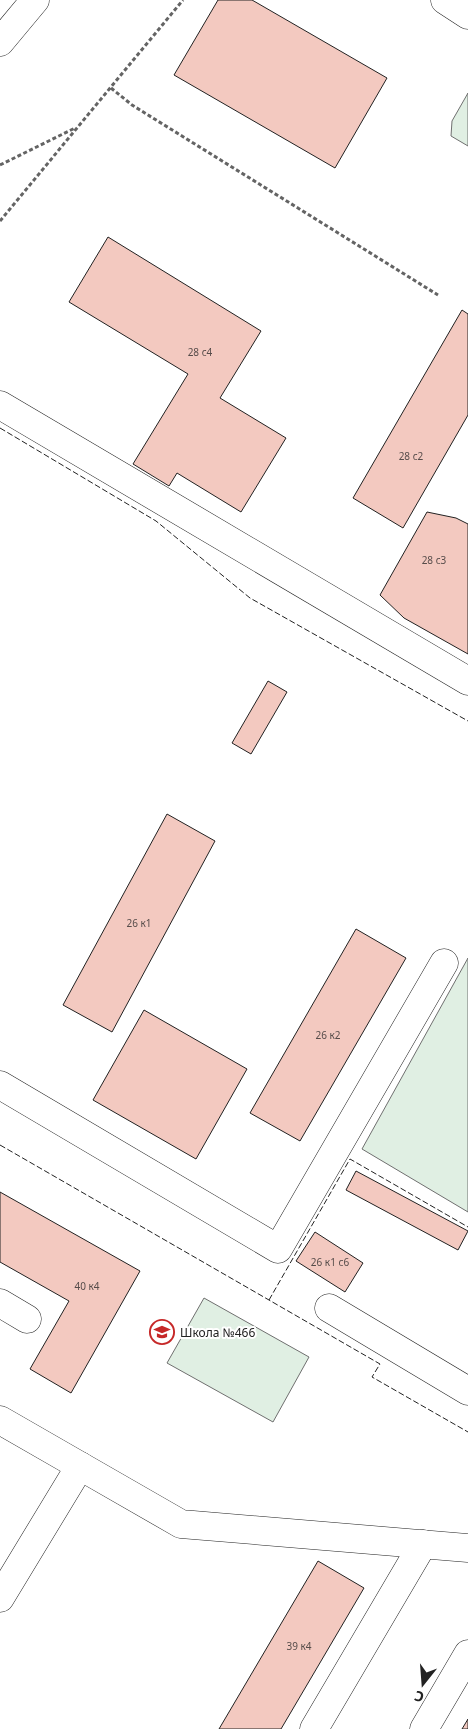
<svg xmlns="http://www.w3.org/2000/svg" width="468" height="1729" viewBox="0 0 468 1729" font-family="'Noto Sans',sans-serif">
	<style>
		.green { fill: #e0efe3; stroke: #6f6f6f }
		.building { fill: #f3c9c0; stroke: #222 }
		.lines { fill: none; stroke-linecap: round; stroke-linejoin: round }
		.minor-casing { stroke: #222; stroke-width: 29 }
		.path { stroke: #646464; stroke-width: 3; stroke-dasharray: 4 2.5; stroke-linecap: butt }
		.minor { stroke: #fff; stroke-width: 28 }
		.fence { stroke: #222; stroke-width: 1; stroke-dasharray: 6 2.5; stroke-linecap: butt }
		.labels { text-anchor: middle; dominant-baseline: central; stroke-width: 4; stroke-linejoin: round; paint-order: stroke }
		.number-label { font-size: 10px; fill: #564c4a }
		.poi-label { font-size: 12px; fill: #222; stroke: #fff; text-anchor: start }
	</style>
	<rect width="100%" height="100%" fill="#fff"/>
	<!-- green -->
	<g class="green">
		<polygon points="468,93 468,146 451,136 452,121"/>
		<polygon points="468,958 468,1212 362,1149"/>
		<polygon points="204,1298 309,1357 273,1422 167,1363"/>
	</g>
	<!-- building -->
	<g class="building">
		<polygon points="218,0 252,0 387,78 335,168 174,75"/>
		<polygon points="108,237 261,331 220,398 286,438 241,512 177,473 169,486 133,464 188,374 69,302"/>
		<polygon points="462,310 468,314 468,415 403,528 353,498"/>
		<polygon points="427,512 456,518 468,524 468,654 404,618 380,595"/>
		<polygon points="268,681 287,692 251,754 232,743"/>
		<polygon points="167,814 215,841 112,1032 63,1005"/>
		<polygon points="356,929 406,958 300,1141 250,1113"/>
		<polygon points="144,1010 247,1069 196,1159 93,1100"/>
		<polygon points="356,1171 468,1231 458,1250 346,1190"/>
		<polygon points="0,1192 140,1271 71,1393 30,1369 69,1301 0,1262"/>
		<polygon points="315,1232 363,1263 345,1292 296,1261"/>
		<polygon points="318,1561 364,1588 281,1729 219,1729"/>
		<polygon points="468,1719 468,1729 462,1729"/>
	</g>
	<g class="lines">
		<defs>
			<g id="minor">
				<polyline points="445,0 468,15"/>
				<polyline points="0,42 35,0"/>
				<polyline points="0,405 468,681"/>
				<polyline points="0,1085 278,1249 444,963"/>
				<polyline points="0,1303 27,1319"/>
				<polyline points="329,1308 468,1391"/>
				<polyline points="0,1420 80,1466 0,1598"/>
				<polyline points="80,1466 181,1524 468,1548"/>
				<polyline points="314,1729 423,1544"/>
				<polyline points="424,1729 468,1654"/>
			</g>
		</defs>
		<!-- minor casing -->
		<use href="#minor" class="minor-casing"/>
		<!-- path -->
		<g class="path">
			<polyline points="111,88 132,105 438,295"/>
			<polyline points="0,165 75,128"/>
			<polyline points="0,221 183,0"/>
		</g>
		<!-- minor -->
		<use href="#minor" class="minor"/>
		<!-- fence -->
		<g class="fence">
			<polyline points="0,428 156,521 250,598 468,721"/>
			<polyline points="0,1145 380,1364 372,1377 468,1432"/>
			<polyline points="269,1300 350,1159 468,1227"/>
		</g>
	</g>
	<!-- icons -->
	<defs>
		<symbol id="school-ring" viewBox="-11 -11 22 22"><circle r="9.5" fill="#fff" stroke="#c62828" stroke-width="1.5"/><path d="M0-5L7-2L0 1L-7-2ZM-4 1L0 2.5L4 1V4Q0 6-4 4Z" fill="#c62828"/></symbol>
	</defs>
	<g fill-rule="evenodd">
		<use href="#school-ring" x="148" y="1318" width="28" height="28"/>
	</g>
	<g class="labels">
		<!-- number labels -->
		<g class="number-label">
			<text x="200" y="352">28 с4</text>
			<text x="411" y="456">28 с2</text>
			<text x="434" y="560">28 с3</text>
			<text x="139" y="923">26 к1</text>
			<text x="328" y="1035">26 к2</text>
			<text x="330" y="1262">26 к1 с6</text>
			<text x="87" y="1286">40 к4</text>
			<text x="299" y="1646">39 к4</text>
		</g>
		<!-- poi labels -->
		<g class="poi-label">
			<text x="180" y="1332">Школа №466</text>
		</g>
	</g>
	<!-- north arrow -->
	<g transform="translate(423 1684) rotate(197)" stroke="#ffffff" stroke-width="4" paint-order="stroke">
	<path d="M0-4L9 19L0 12L-9 19Z" fill="#222222"/>
	<text y="-8" font-size="14" font-weight="bold" text-anchor="middle" fill="#222222">С</text>
	</g>
</svg>
